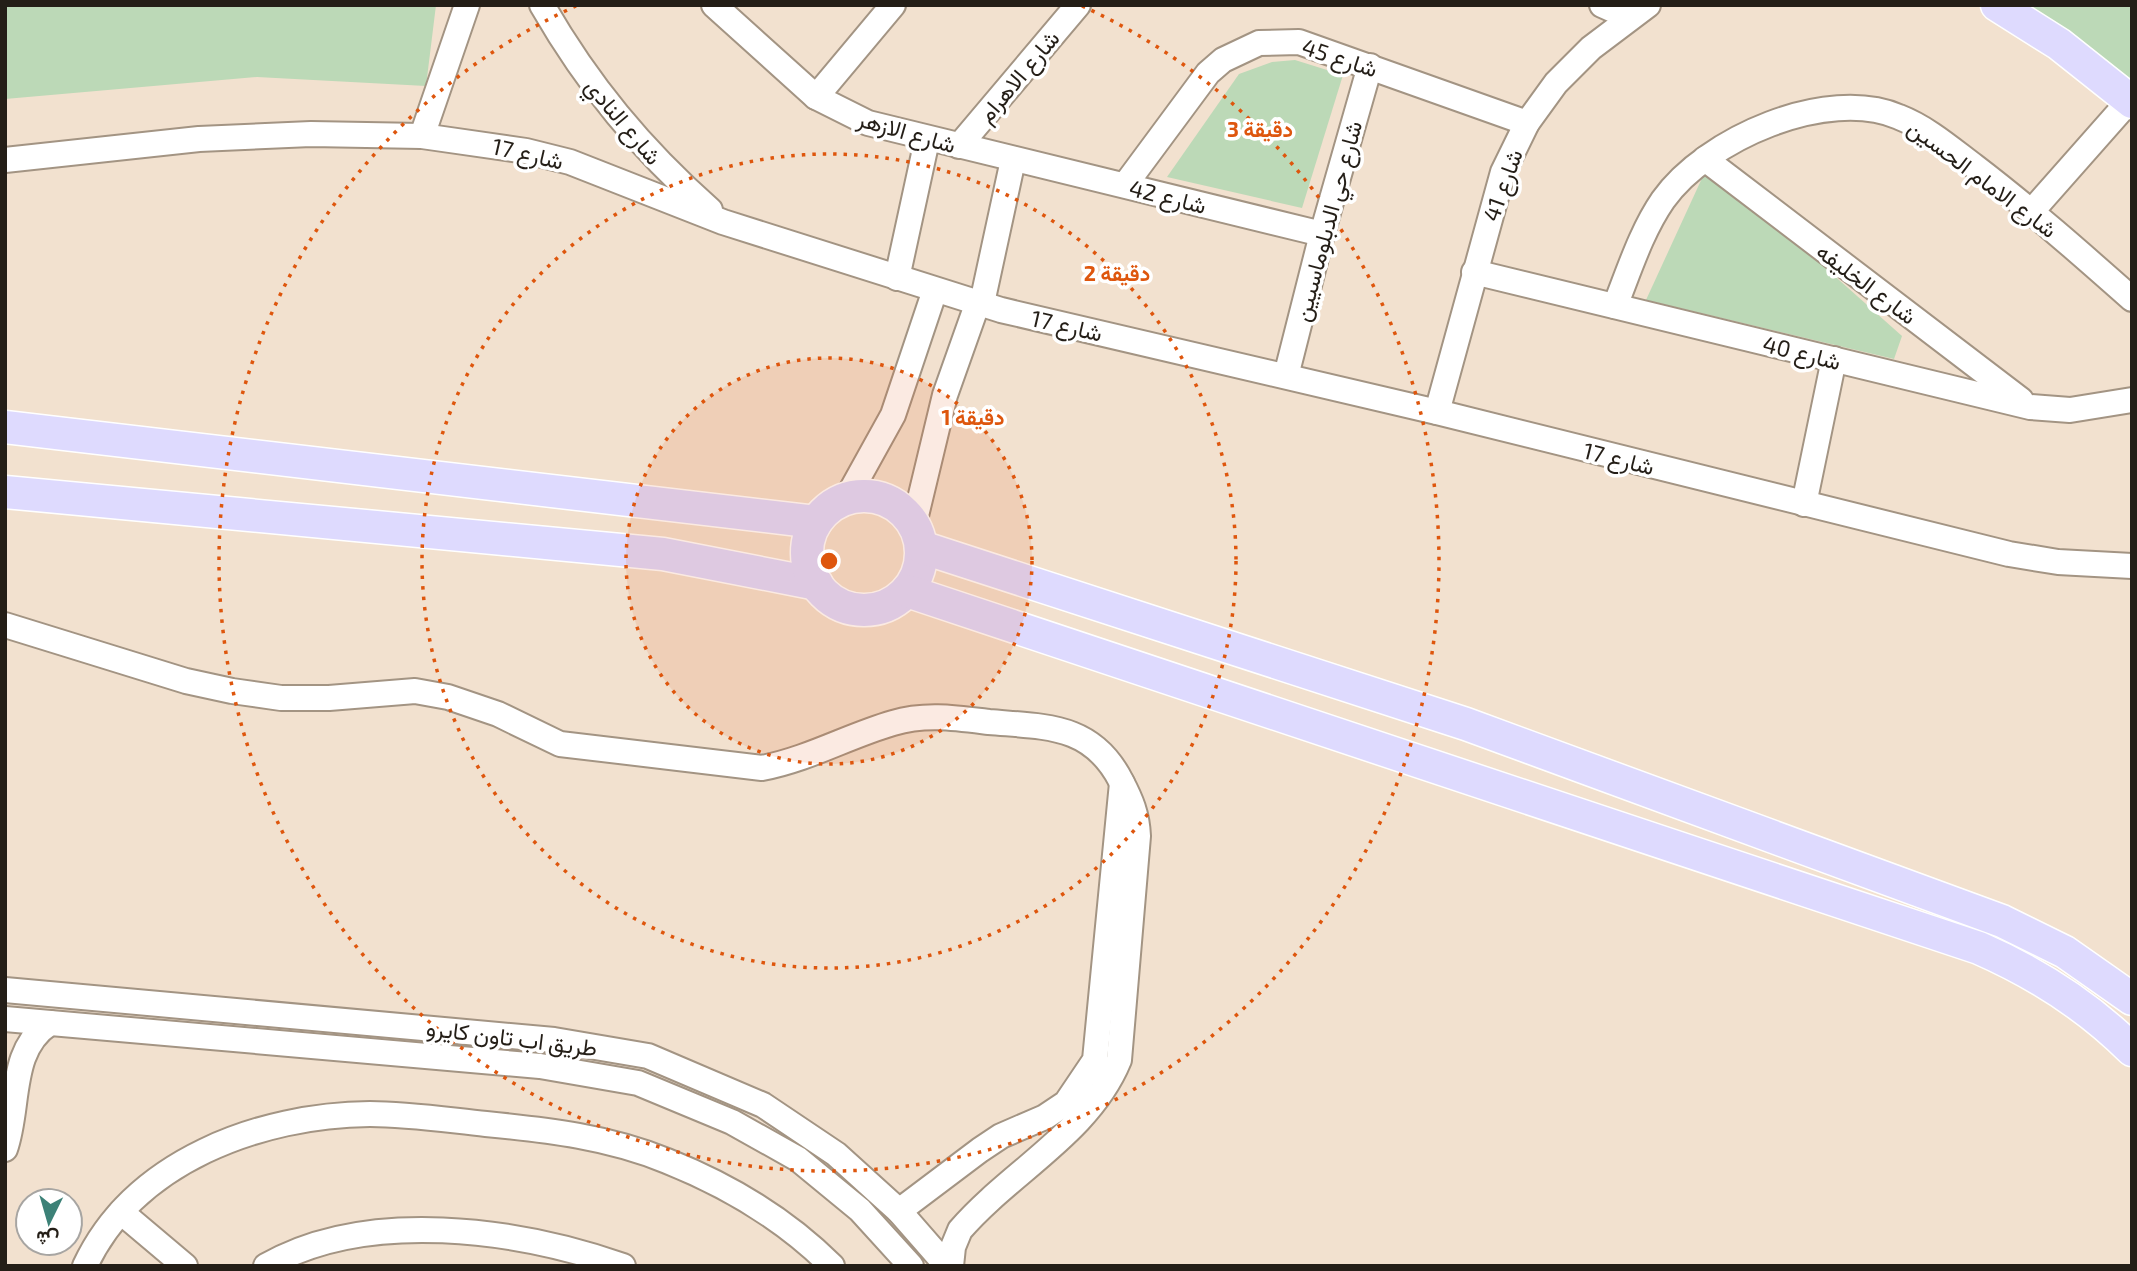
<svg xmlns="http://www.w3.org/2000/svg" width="2137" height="1271" viewBox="0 0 2137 1271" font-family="'Exo 2',Vazirmatn,sans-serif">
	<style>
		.green { fill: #bcd9b7 }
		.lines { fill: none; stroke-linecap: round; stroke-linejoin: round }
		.minor-casing { stroke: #a39483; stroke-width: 28 }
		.major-casing { stroke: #fff; stroke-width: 35 }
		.minor { stroke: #fff; stroke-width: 24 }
		.major { stroke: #dedafe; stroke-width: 32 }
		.ring { fill: none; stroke: #de560d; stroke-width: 3.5; stroke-dasharray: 3.5 7 }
		.labels { text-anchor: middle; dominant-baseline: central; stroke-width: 7; stroke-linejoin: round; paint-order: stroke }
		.street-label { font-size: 23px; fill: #241e17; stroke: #fff }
		.centre { fill: #de560d; stroke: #fff; stroke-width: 3.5 }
		.ring-label { font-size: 21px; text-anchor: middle; font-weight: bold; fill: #de560d; stroke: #fff; stroke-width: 7; stroke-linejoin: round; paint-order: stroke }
	</style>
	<rect width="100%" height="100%" fill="#f2e1cf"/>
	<!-- green -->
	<g class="green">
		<polygon points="5,5 436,5 426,86 257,77 5,99"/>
		<polygon points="2023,5 2132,5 2132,87"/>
		<polygon points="1295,60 1343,75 1302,208 1167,177 1239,74 1272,62"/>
		<polygon points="1703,176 1729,182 1902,336 1894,359 1646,300"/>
	</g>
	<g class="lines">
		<defs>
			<g id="minor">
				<path d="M542 5C588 85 641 149 710 210"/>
				<polyline points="714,5 816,97 868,123 1322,234"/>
				<polyline points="1602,5 1629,17"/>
				<polyline points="816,97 893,5"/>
				<polyline points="422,136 467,5"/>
				<polyline points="959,146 1078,5"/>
				<polyline points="1705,159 2021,400"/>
				<polyline points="5,160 199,139 311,134 422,136 526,151 570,162 723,222 1001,310 1437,412 2009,554 2058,562 2132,566"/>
				<polyline points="1125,185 1208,73 1223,60 1259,43 1299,42 1527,123"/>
				<polyline points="2032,211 2130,100"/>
				<polyline points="1474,272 2030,407 2070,410 2132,400"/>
				<polyline points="897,278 927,140"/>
				<polyline points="982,303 1013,160"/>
				<path d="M1615 306C1629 271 1641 232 1663 200 1706 139 1827 86 1899 117 1927 128 1950 148 1974 166 2029 208 2080 253 2132 299"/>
				<polyline points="1286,376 1322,234 1370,66"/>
				<polyline points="1437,412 1503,172 1527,123 1556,83 1591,48 1648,5"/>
				<polyline points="847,498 893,415 935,290"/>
				<polyline points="1804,504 1834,359"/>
				<polyline points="914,524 945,395 978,302"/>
				<path d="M5 625 186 681 232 691 281 698H329L415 691 448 697 498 714 560 744 762 768C809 759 848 736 893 723 925 713 957 718 989 722 1046 727 1092 724 1121 781 1131 800 1137 814 1138 836L1119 1060C1089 1133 1011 1171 960 1230L953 1247 951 1266"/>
				<polyline points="5,990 554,1040 648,1056 763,1105 836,1154 899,1211 947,1266"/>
				<polyline points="5,1019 540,1066 638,1083 732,1122 798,1159 860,1210 911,1266"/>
				<path d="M5 1149C20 1107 8 1050 50 1023"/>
				<polyline points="899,1211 980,1150 1001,1136 1045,1117 1066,1103 1095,1060 1122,783"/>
				<polyline points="121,1212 185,1266"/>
				<path d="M85 1266C134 1161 260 1115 370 1114 408 1114 447 1120 486 1124 548 1130 609 1137 667 1161 727 1185 786 1220 832 1266"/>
				<path d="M266 1266C367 1208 517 1229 623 1266"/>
			</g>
			<g id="major">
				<polyline points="1997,5 2059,44 2132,102"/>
				<polyline points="5,427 816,522"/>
				<polyline points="5,492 663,554 817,584"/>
				<circle cx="864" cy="553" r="57"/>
				<polyline points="921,547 1466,724 2002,921 2065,952 2132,999"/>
				<path d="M907 591 1979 948C2036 973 2088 1006 2132 1050"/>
			</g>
		</defs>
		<!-- minor casing -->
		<use href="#minor" class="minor-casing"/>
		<!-- major casing -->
		<use href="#major" class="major-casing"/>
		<!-- minor -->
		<use href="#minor" class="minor"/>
		<!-- major -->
		<use href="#major" class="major"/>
	</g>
	<!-- distance rings -->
	<circle cx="829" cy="561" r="203" fill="#de560d" fill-opacity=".12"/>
	<g class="ring">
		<circle cx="829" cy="561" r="203"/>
		<circle cx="829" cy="561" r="407"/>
		<path d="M1082 6A610 610 0 1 1 576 6"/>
	</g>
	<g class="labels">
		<!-- street labels -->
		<g class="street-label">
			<text transform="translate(1340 57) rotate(18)">شارع 45</text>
			<text transform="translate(1018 76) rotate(-50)">شارع الاهرام</text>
			<text transform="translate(624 121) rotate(50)">شارع النادي</text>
			<text transform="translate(907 131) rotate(16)">شارع الازهر</text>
			<text transform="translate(528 153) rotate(13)">شارع 17</text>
			<text transform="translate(1983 178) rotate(37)">شارع الامام الحسين</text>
			<text transform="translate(1502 185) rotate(-70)">شارع 41</text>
			<text transform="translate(1168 196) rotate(14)">شارع 42</text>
			<text transform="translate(1327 221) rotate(-75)">شارع حي الدبلوماسيين</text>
			<text transform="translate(1867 283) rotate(37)">شارع الخليفه</text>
			<text transform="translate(1067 325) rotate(13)">شارع 17</text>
			<text transform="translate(1802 352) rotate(14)">شارع 40</text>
			<text transform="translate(1619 458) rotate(14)">شارع 17</text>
			<text transform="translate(512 1037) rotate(7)">طريق اب تاون كايرو</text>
		</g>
	</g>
	<circle cx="829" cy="561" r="10" class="centre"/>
	<g class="ring-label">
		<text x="1260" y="137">3 دقيقة</text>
		<text x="1117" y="281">2 دقيقة</text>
		<text x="973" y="425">1 دقيقة</text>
	</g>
	<!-- border -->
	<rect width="2137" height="1271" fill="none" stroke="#241e17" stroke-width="14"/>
	<!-- north arrow -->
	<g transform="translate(49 1222) rotate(185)"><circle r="33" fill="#ffffff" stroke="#a7a5a2" stroke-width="2"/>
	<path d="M0-5L12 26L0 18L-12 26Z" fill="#3c8177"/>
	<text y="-10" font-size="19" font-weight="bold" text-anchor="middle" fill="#241e17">ش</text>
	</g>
</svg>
